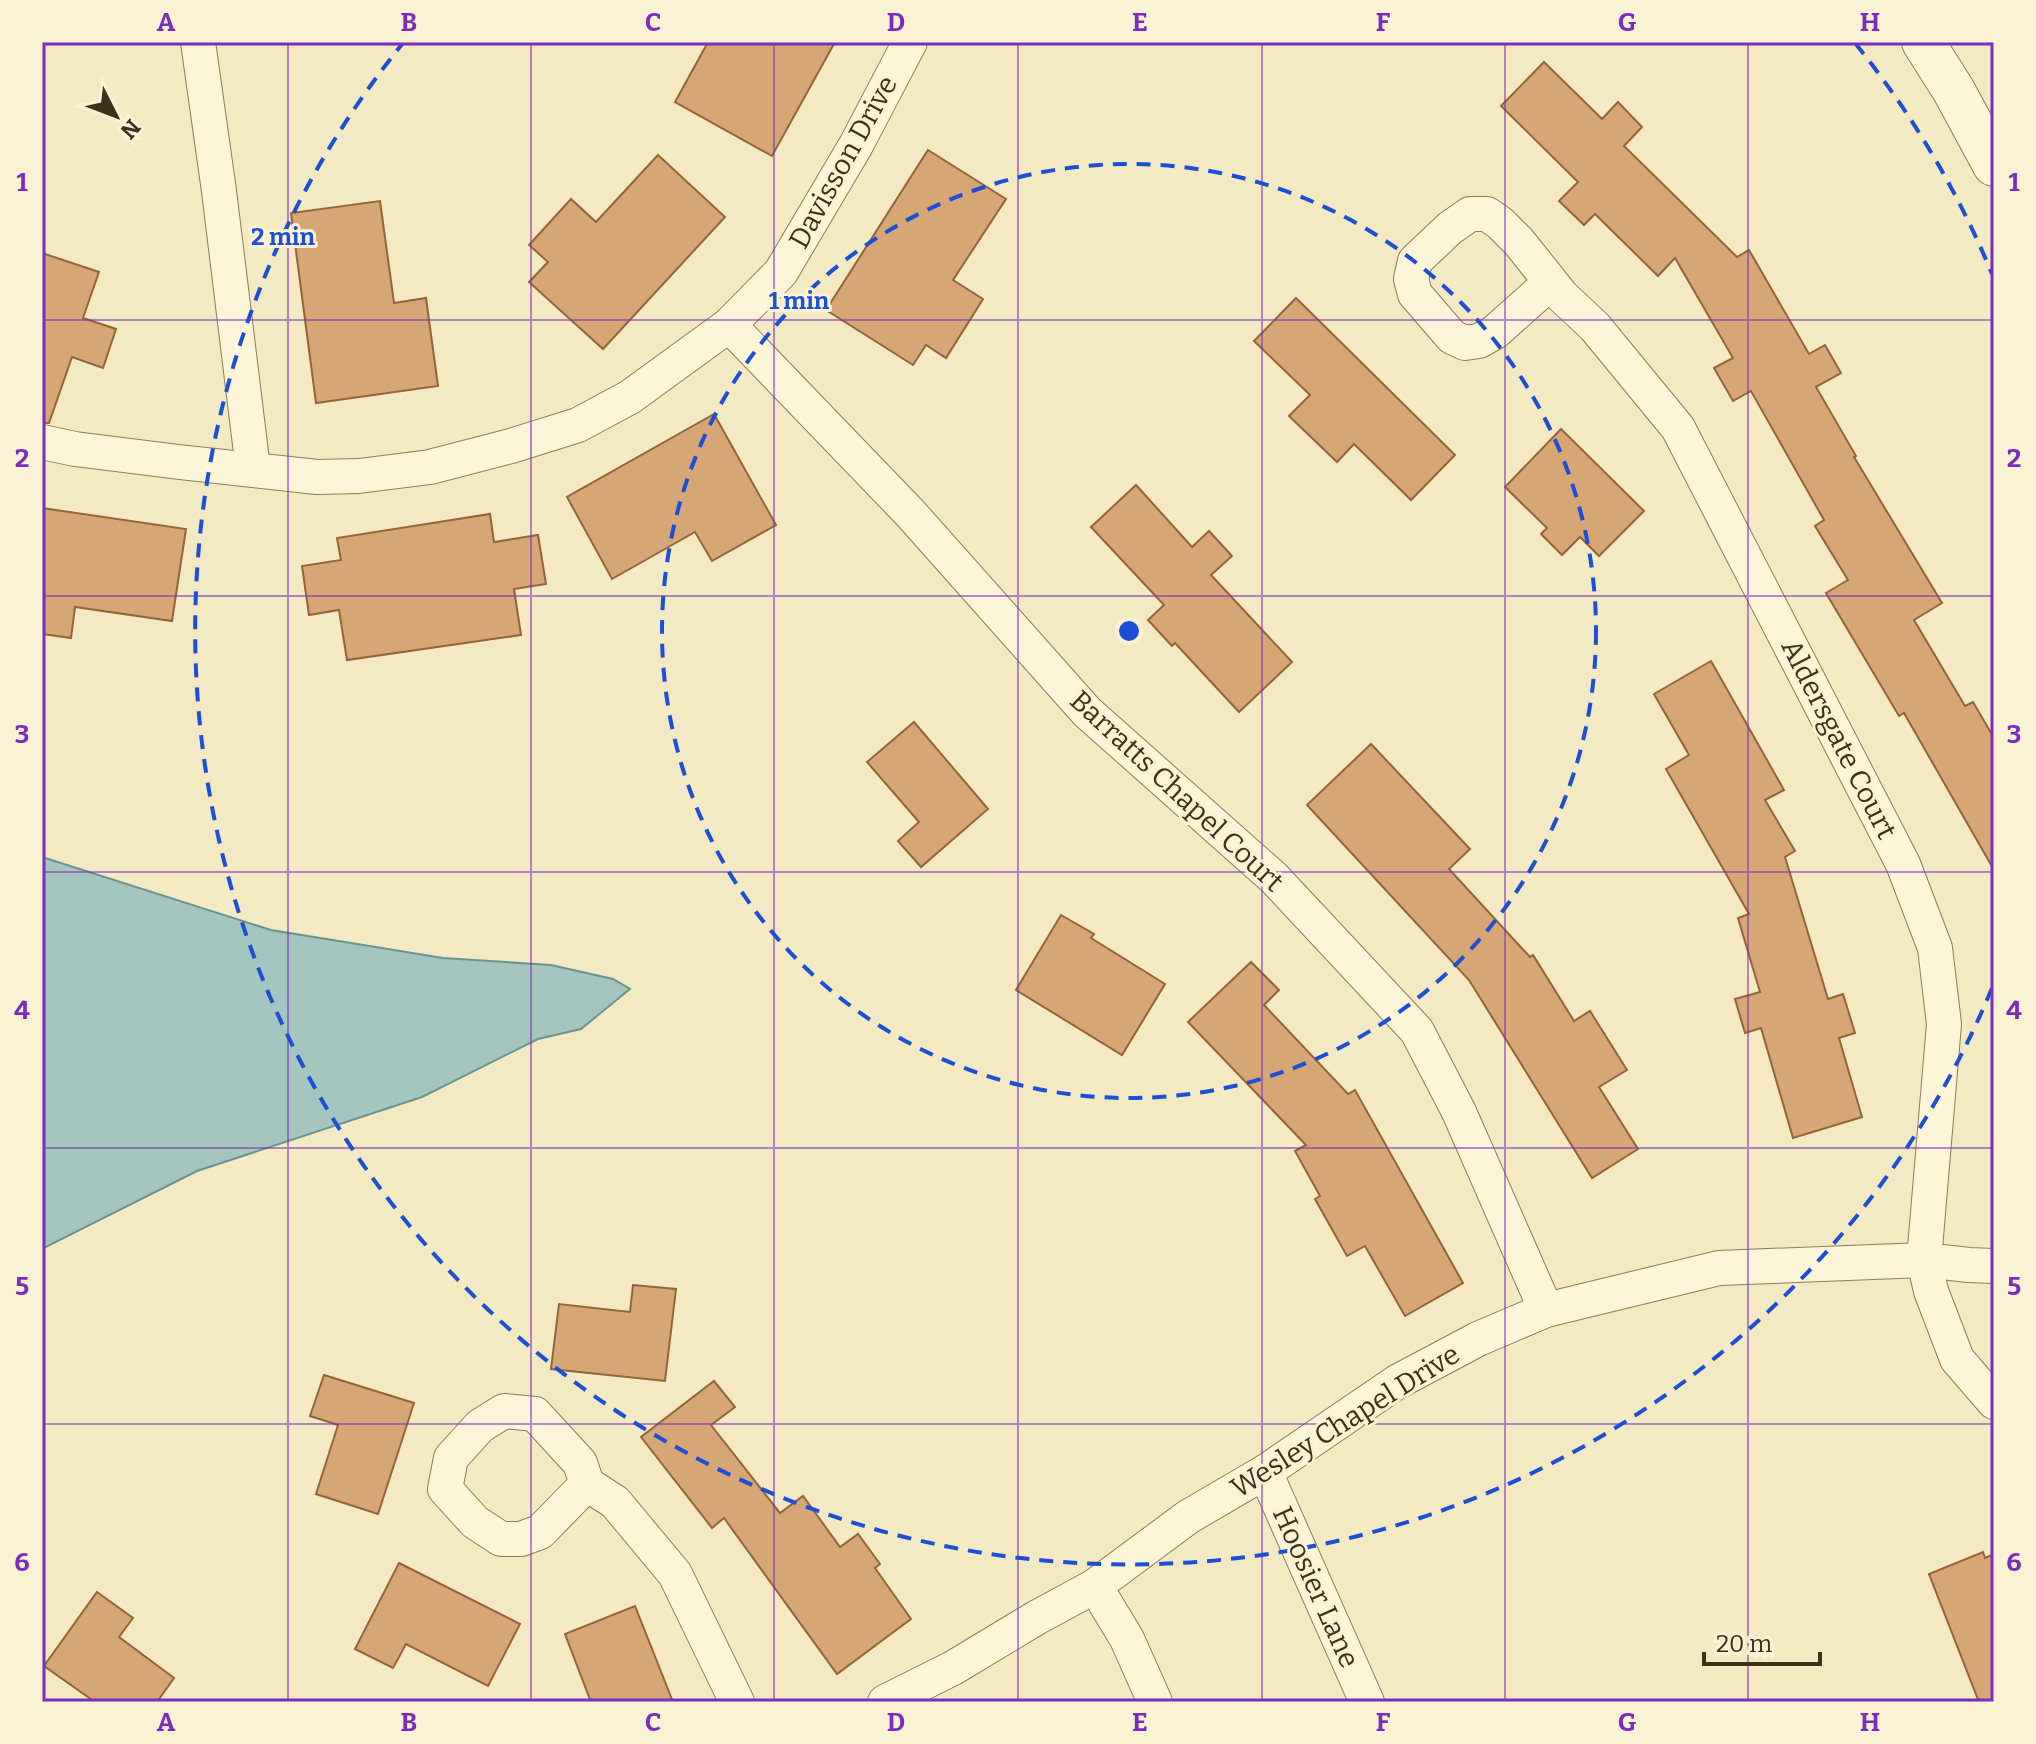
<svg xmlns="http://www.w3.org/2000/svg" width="2036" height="1744" viewBox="0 0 2036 1744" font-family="Bitter,serif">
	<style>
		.water { fill: #a5c5bf; stroke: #6a958f; stroke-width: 2 }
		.building { fill: #d6a674; stroke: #92653a; stroke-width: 2 }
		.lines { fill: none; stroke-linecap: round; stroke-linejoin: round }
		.minor-casing { stroke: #907b57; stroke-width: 36 }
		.tertiary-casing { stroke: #907b57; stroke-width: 44 }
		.minor { stroke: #fdf5d7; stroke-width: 34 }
		.tertiary { stroke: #fdf5d7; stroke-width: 42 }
		.grid { fill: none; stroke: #7b2cbf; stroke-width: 2; stroke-opacity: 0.55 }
		.ring { fill: none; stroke: #1d4ed8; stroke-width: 4; stroke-dasharray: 14 10 }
		.labels { text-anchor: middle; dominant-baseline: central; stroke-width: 6; stroke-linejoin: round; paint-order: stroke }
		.street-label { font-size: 28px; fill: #3e301d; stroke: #faf2d3 }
		.centre { fill: #1d4ed8; stroke: #faf2d3; stroke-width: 4 }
		.ring-label { font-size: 24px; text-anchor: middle; font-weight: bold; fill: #1d4ed8; stroke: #faf2d3; stroke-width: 6; stroke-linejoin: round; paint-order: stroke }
		.neatline { fill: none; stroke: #7b2cbf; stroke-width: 3 }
		.grid-label { font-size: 26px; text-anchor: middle; font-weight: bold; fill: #7b2cbf }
	</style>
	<rect width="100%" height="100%" fill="#f3e9c2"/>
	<!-- water -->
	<polygon class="water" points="42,857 271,930 443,958 551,965 613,979 630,989 581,1029 538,1039 422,1097 197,1171 42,1249"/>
	<!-- building -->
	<g class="building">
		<polygon points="708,42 835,42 772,156 675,102"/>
		<polygon points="1544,62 1602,119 1618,102 1642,127 1624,146 1737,257 1749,250 1809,354 1825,345 1841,373 1816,387 1856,456 1854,457 1942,603 1914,620 1965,706 1973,702 1994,738 1994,870 1904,713 1899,716 1826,593 1848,580 1815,526 1824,520 1751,391 1733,401 1714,368 1733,358 1675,258 1658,276 1595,214 1584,225 1559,201 1578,182 1501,106"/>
		<polygon points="928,150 1006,199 953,280 983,299 946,358 926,345 913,365 826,310"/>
		<polygon points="658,155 725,217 603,349 529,282 548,262 529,245 571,199 596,222"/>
		<polygon points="380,201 394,303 426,298 438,386 316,403 291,213"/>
		<polygon points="42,253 99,272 83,318 116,329 103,368 72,357 49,423 42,423"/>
		<polygon points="1296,298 1455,455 1411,500 1354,444 1337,462 1289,416 1310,395 1254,341"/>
		<polygon points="714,414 776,525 712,561 695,532 612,579 567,497"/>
		<polygon points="1561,429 1644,511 1599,556 1580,537 1562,555 1541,534 1547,528 1505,487"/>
		<polygon points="1136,485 1192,547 1209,531 1232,556 1211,575 1292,662 1239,712 1175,643 1172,646 1148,620 1164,605 1091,527"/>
		<polygon points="42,508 186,529 172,621 75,607 71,638 42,634"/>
		<polygon points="490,514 494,542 538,535 546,584 514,589 521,635 347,660 339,610 309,615 302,566 341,560 337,538"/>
		<polygon points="1711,661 1784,790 1765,800 1795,851 1785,857 1828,999 1843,994 1855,1033 1839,1038 1862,1117 1793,1138 1761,1028 1745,1033 1735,999 1760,992 1738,918 1749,914 1666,769 1689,755 1654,694"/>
		<polygon points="914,722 988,809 921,867 898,841 919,822 867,762"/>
		<polygon points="1371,744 1470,849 1449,869 1530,957 1533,955 1574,1021 1590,1011 1627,1070 1599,1087 1638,1149 1592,1178 1469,980 1307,805"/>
		<polygon points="1061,915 1094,934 1091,938 1165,984 1122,1055 1016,990"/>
		<polygon points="1251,962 1279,990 1264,1005 1348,1094 1355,1090 1463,1283 1405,1316 1365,1246 1347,1256 1315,1199 1320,1196 1295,1151 1306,1145 1188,1022"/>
		<polygon points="633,1285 676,1289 665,1381 551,1369 559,1304 630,1312"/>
		<polygon points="324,1375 414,1403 378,1514 316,1494 338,1425 310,1416"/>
		<polygon points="714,1381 735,1407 711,1425 780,1513 803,1496 840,1547 858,1534 880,1564 875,1568 911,1619 837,1674 724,1518 712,1528 641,1437"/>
		<polygon points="1983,1552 1985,1558 1994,1554 1994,1702 1979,1702 1929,1574"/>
		<polygon points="399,1563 520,1624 488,1686 406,1644 393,1668 355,1649"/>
		<polygon points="97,1592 133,1618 119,1637 174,1678 157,1702 95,1702 44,1666"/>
		<polygon points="635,1606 673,1702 591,1702 565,1634"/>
	</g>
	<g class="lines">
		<defs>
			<g id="minor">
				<polyline points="198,42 219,191 253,469"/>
				<polyline points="1551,282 1495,332 1479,341 1465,343 1452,337 1415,294 1411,279 1415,261 1450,228 1470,214 1487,214 1500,223 1519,242 1562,296 1595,327 1678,428 1903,864 1935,948 1944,1024 1924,1260 1931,1291 1957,1359 1994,1402"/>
				<polyline points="729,325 911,514 1087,712 1274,878 1417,1031 1459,1112 1546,1310"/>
				<polyline points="42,442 75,449 179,462 317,477 359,476 430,467 511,446 578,425 630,397 729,325 781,272 856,145 910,42"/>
				<polyline points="1265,1472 1367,1702"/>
				<polyline points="587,1484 540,1532 521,1539 501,1539 475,1522 445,1489 451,1458 480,1426 504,1411 535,1414 580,1463 587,1484 615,1502 675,1574 737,1702"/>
				<polyline points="1095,1586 1127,1639 1155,1702"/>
				<polyline points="885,1702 953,1668 1036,1618 1095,1586 1188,1517 1265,1472 1397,1382 1478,1339 1546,1310 1719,1268 1924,1260 1969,1265 1994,1266"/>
			</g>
			<polyline id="tertiary" points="1923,42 1954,91 1994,165"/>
		</defs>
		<!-- minor casing -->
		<use href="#minor" class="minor-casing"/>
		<!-- tertiary casing -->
		<use href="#tertiary" class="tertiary-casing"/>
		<!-- minor -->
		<use href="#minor" class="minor"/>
		<!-- tertiary -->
		<use href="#tertiary" class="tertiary"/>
	</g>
	<!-- grid -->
	<path class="grid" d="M288 42V1702M531 42V1702M774 42V1702M1018 42V1702M1262 42V1702M1505 42V1702M1748 42V1702M42 320H1994M42 596H1994M42 872H1994M42 1148H1994M42 1424H1994"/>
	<!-- distance rings -->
	<g class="ring">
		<circle cx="1129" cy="631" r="467"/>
		<path d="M1992 988A934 934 0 1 1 403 43M1855 43A934 934 0 0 1 1992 274"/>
	</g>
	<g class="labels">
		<!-- street labels -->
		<g class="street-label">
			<text transform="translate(843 162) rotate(-61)">Davisson Drive</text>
			<text transform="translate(1839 739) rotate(63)">Aldersgate Court</text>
			<text transform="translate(1177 791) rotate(43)">Barratts Chapel Court</text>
			<text transform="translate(1345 1421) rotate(-32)">Wesley Chapel Drive</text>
			<text transform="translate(1316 1587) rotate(66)">Hoosier Lane</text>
		</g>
	</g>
	<circle cx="1129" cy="631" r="12" class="centre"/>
	<g class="ring-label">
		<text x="283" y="245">2 min</text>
		<text x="799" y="309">1 min</text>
	</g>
	<!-- border -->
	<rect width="2036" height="1744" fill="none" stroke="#faf2d3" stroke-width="88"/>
	<!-- north arrow -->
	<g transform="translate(116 116) rotate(132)" stroke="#faf2d3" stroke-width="6" paint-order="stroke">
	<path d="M0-6L14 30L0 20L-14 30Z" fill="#3e301d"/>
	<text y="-12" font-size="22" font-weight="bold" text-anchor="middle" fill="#3e301d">N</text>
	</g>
	<!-- scale -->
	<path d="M1704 1652v12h116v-12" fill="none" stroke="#3e301d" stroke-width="4"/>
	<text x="1716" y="1652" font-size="24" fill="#3e301d" stroke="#faf2d3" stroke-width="6" paint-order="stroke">20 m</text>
	<rect x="44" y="44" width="1948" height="1656" class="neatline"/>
	<g class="grid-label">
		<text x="166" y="31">A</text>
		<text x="409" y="31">B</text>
		<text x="653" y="31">C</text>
		<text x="896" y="31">D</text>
		<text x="1140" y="31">E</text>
		<text x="1383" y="31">F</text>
		<text x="1627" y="31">G</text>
		<text x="1870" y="31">H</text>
		<text x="22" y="191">1</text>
		<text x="2014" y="191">1</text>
		<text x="22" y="467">2</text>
		<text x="2014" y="467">2</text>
		<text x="22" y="743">3</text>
		<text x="2014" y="743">3</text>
		<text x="22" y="1019">4</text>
		<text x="2014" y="1019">4</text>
		<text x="22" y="1295">5</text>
		<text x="2014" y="1295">5</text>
		<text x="22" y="1571">6</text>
		<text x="2014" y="1571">6</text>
		<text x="166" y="1731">A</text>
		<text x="409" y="1731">B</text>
		<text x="653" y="1731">C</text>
		<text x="896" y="1731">D</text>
		<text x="1140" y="1731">E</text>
		<text x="1383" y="1731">F</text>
		<text x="1627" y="1731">G</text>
		<text x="1870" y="1731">H</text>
	</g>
</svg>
